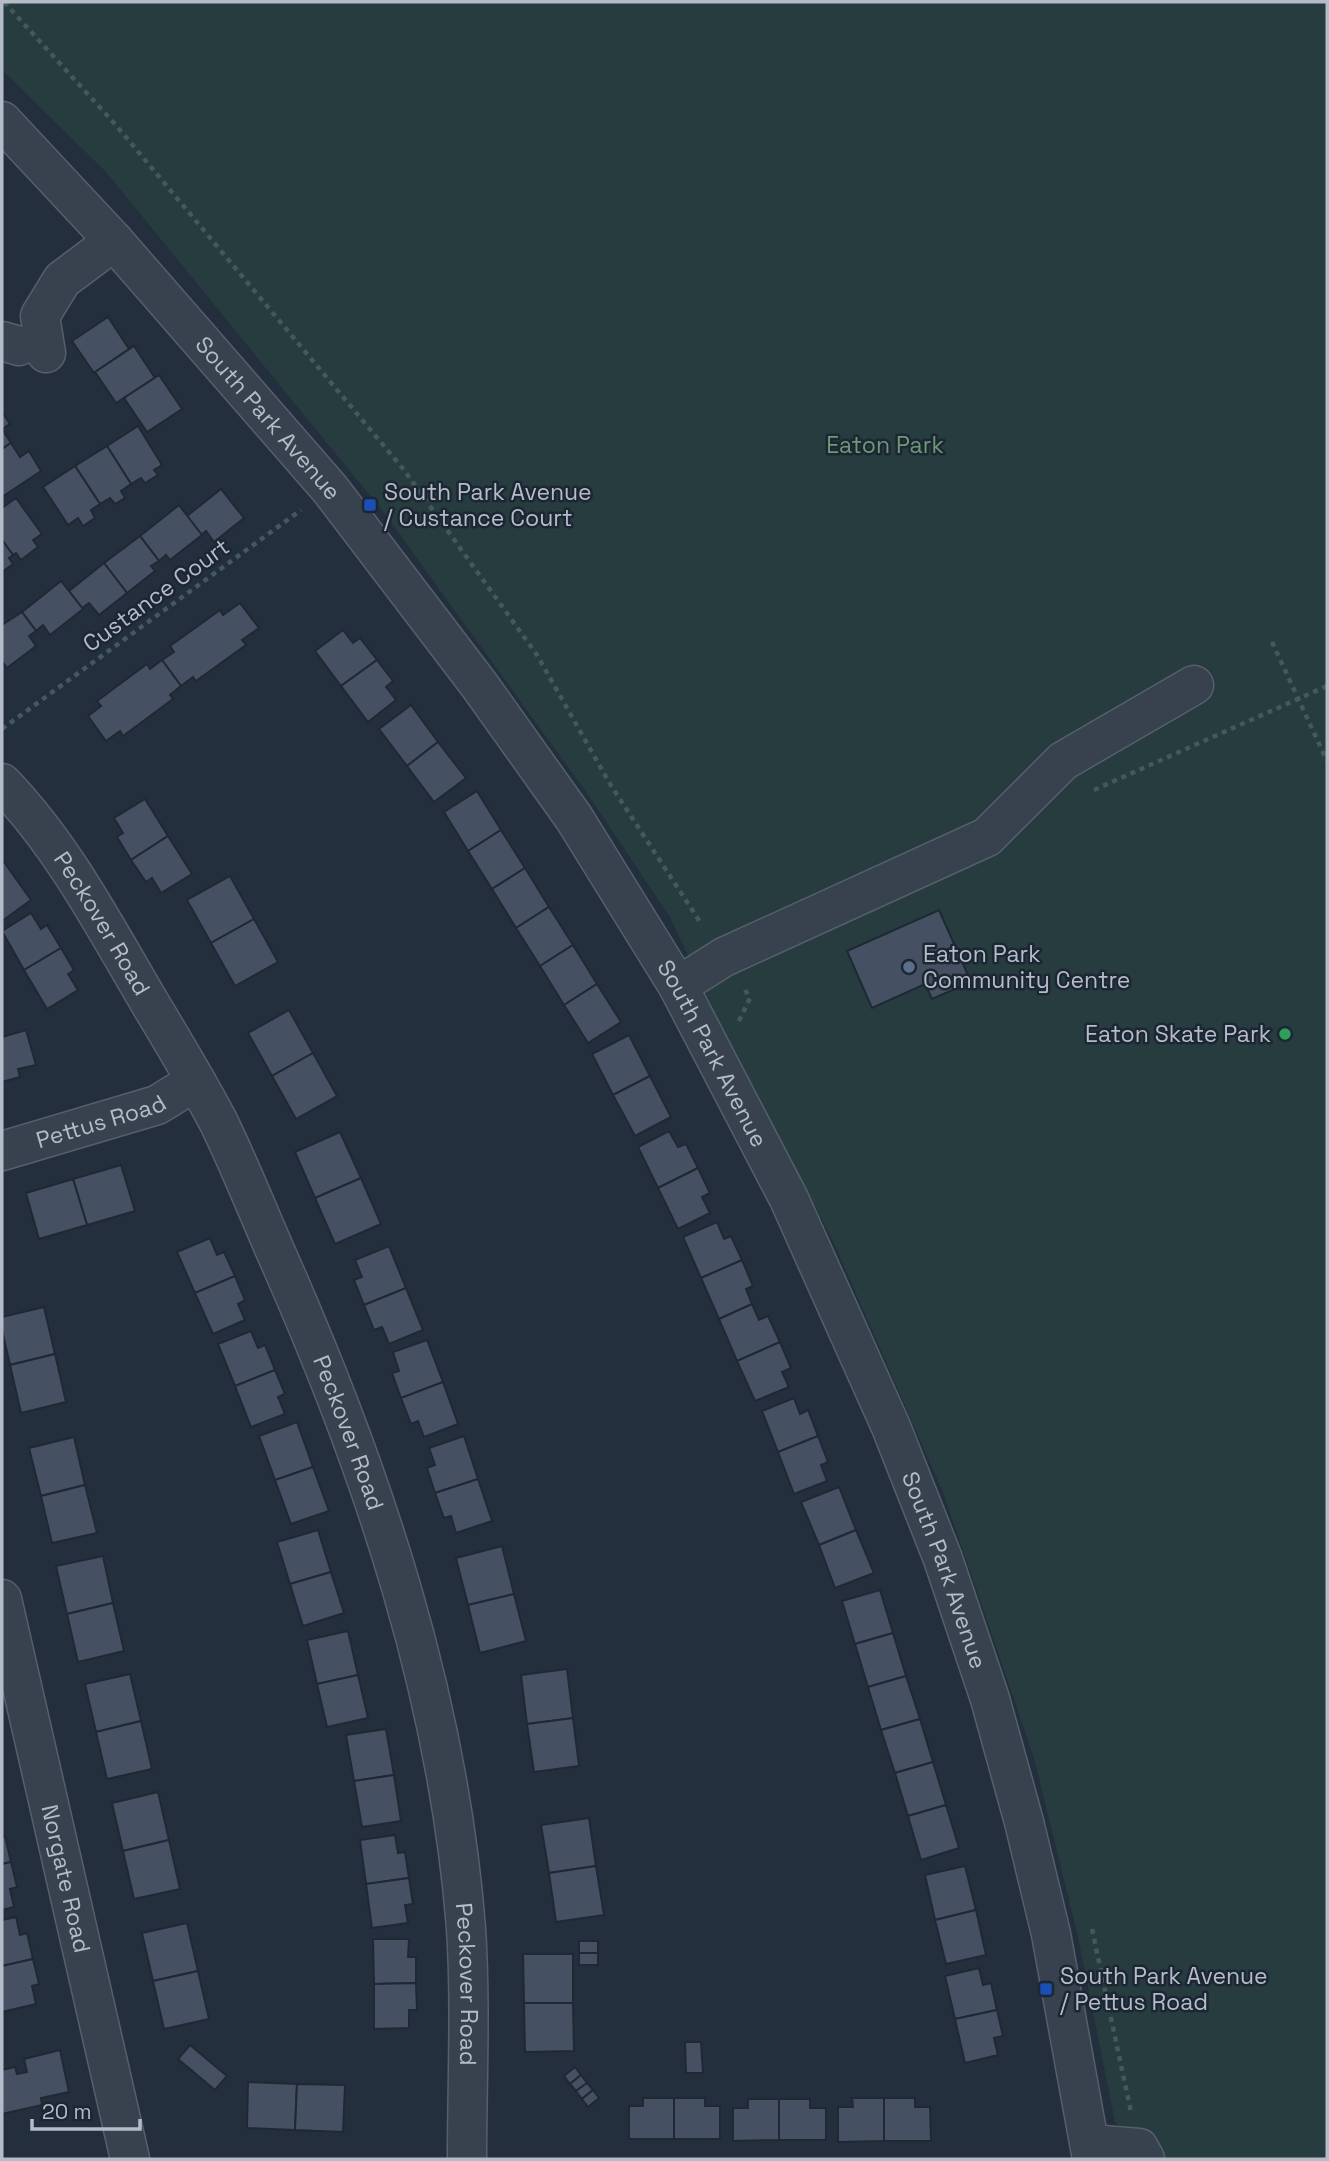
<svg xmlns="http://www.w3.org/2000/svg" width="1329" height="2161" viewBox="0 0 1329 2161" font-family="'Space Grotesk',sans-serif">
	<style>
		.green { fill: #263c3f }
		.building { fill: #455162; stroke: #1f2835; stroke-width: 2 }
		.lines { fill: none; stroke-linecap: round; stroke-linejoin: round }
		.minor-casing { stroke: #565f6c; stroke-width: 41 }
		.path { stroke: #44595c; stroke-width: 4.5; stroke-dasharray: 5 5; stroke-linecap: butt }
		.minor { stroke: #38414e; stroke-width: 38 }
		.transit-dot { fill: #1a4fb4; stroke: #1d2633; stroke-width: 2.5 }
		.service-dot { fill: #5c6f8a; stroke: #1d2633; stroke-width: 2.5 }
		.leisure-dot { fill: #2e9e5b; stroke: #1d2633; stroke-width: 2.5 }
		.labels { text-anchor: middle; dominant-baseline: central; stroke-width: 5; stroke-linejoin: round; paint-order: stroke }
		.street-label { font-size: 23px; fill: #b4bcc9; stroke: #1d2633 }
		.park-label { font-size: 23px; fill: #6b9a76; stroke: #1d2633 }
		.poi-label { font-size: 23px; fill: #b4bcc9; stroke: #1d2633; text-anchor: start }
	</style>
	<rect width="100%" height="100%" fill="#242f3e"/>
	<!-- green -->
	<polygon class="green" points="2,2 1327,2 1327,2159 1126,2159 1129,2136 1115,2122 1078,1937 1034,1758 944,1495 834,1243 718,1020 671,919 589,796 385,514 106,172 2,70"/>
	<!-- building -->
	<g class="building">
		<polygon points="108,317 129,349 94,373 72,341"/>
		<polygon points="134,346 155,378 116,403 95,372"/>
		<polygon points="159,375 182,409 147,432 124,398"/>
		<polygon points="2,412 10,424 2,429 11,443 2,449"/>
		<polygon points="138,426 162,465 154,470 158,475 145,483 141,478 131,484 107,446"/>
		<polygon points="11,443 20,457 29,451 41,471 2,497 2,449"/>
		<polygon points="107,446 131,484 121,491 125,498 115,504 110,498 100,504 75,466"/>
		<polygon points="75,466 100,504 91,510 95,518 83,526 78,518 68,525 43,487"/>
		<polygon points="221,489 244,518 214,542 206,531 201,535 187,516"/>
		<polygon points="16,498 42,534 33,540 38,547 21,560 16,553 13,555 2,540 2,508"/>
		<polygon points="179,505 202,535 170,560 166,555 159,561 140,536"/>
		<polygon points="140,536 159,561 151,566 155,571 127,593 104,563"/>
		<polygon points="2,540 13,555 9,558 13,564 2,572"/>
		<polygon points="104,563 127,593 99,615 89,603 82,608 69,591"/>
		<polygon points="61,581 83,609 50,635 43,625 36,631 22,612"/>
		<polygon points="240,603 259,628 242,640 246,645 196,681 193,677 181,686 162,660 174,652 170,646 220,610 223,615"/>
		<polygon points="22,612 36,631 29,636 36,646 7,668 2,661 2,625"/>
		<polygon points="343,630 353,643 360,638 377,660 341,686 315,651"/>
		<polygon points="162,660 181,686 170,695 173,699 123,736 120,731 106,741 88,716 101,706 97,701 147,664 150,669"/>
		<polygon points="377,660 393,681 386,687 396,700 368,722 341,686"/>
		<polygon points="411,705 438,742 407,766 379,729"/>
		<polygon points="438,742 466,778 434,802 407,766"/>
		<polygon points="477,791 501,830 468,851 444,812"/>
		<polygon points="145,799 168,836 131,860 117,837 123,833 114,818"/>
		<polygon points="501,830 525,868 492,889 468,851"/>
		<polygon points="168,836 192,874 161,893 152,878 146,882 131,860"/>
		<polygon points="4,862 31,900 2,921 2,863"/>
		<polygon points="525,868 549,907 516,928 492,889"/>
		<polygon points="230,876 254,919 211,943 187,900"/>
		<polygon points="549,907 573,945 540,966 516,928"/>
		<polygon points="939,910 971,982 932,999 925,984 872,1008 847,951"/>
		<polygon points="31,913 41,929 47,925 61,948 24,970 2,931"/>
		<polygon points="254,919 278,962 235,986 211,943"/>
		<polygon points="573,945 597,984 564,1005 540,966"/>
		<polygon points="61,948 74,970 68,974 78,990 47,1009 24,970"/>
		<polygon points="597,984 621,1022 588,1043 564,1005"/>
		<polygon points="289,1010 313,1053 272,1076 248,1033"/>
		<polygon points="26,1030 36,1065 18,1069 20,1077 2,1082 2,1037"/>
		<polygon points="629,1035 650,1076 613,1095 592,1054"/>
		<polygon points="313,1053 337,1096 296,1119 272,1076"/>
		<polygon points="650,1076 671,1117 635,1136 613,1095"/>
		<polygon points="669,1131 678,1147 686,1144 698,1168 658,1188 638,1147"/>
		<polygon points="340,1132 361,1178 315,1198 295,1152"/>
		<polygon points="121,1165 135,1211 87,1225 73,1179"/>
		<polygon points="698,1168 710,1193 702,1197 710,1213 678,1229 658,1188"/>
		<polygon points="361,1178 381,1224 335,1244 315,1198"/>
		<polygon points="73,1179 87,1225 39,1239 26,1193"/>
		<polygon points="717,1222 724,1239 731,1236 742,1260 701,1278 683,1237"/>
		<polygon points="210,1238 217,1255 224,1252 235,1276 195,1293 177,1252"/>
		<polygon points="389,1246 406,1288 364,1305 354,1280 362,1277 355,1260"/>
		<polygon points="742,1260 753,1286 746,1289 752,1304 719,1319 701,1278"/>
		<polygon points="235,1276 245,1300 238,1304 245,1320 213,1334 195,1293"/>
		<polygon points="406,1288 423,1330 389,1344 382,1327 374,1330 364,1305"/>
		<polygon points="752,1304 759,1320 768,1316 780,1342 737,1361 719,1319"/>
		<polygon points="44,1307 55,1354 10,1365 2,1330 2,1317"/>
		<polygon points="251,1331 258,1348 265,1345 275,1370 235,1386 218,1344"/>
		<polygon points="427,1340 443,1382 401,1398 392,1373 399,1371 393,1352"/>
		<polygon points="780,1342 791,1368 782,1372 789,1387 755,1401 737,1361"/>
		<polygon points="55,1354 66,1402 21,1413 10,1365"/>
		<polygon points="275,1370 285,1394 278,1397 285,1414 251,1427 235,1386"/>
		<polygon points="443,1382 458,1424 424,1437 418,1421 411,1424 401,1398"/>
		<polygon points="794,1398 800,1414 808,1410 818,1436 778,1452 762,1411"/>
		<polygon points="297,1422 313,1467 275,1480 259,1436"/>
		<polygon points="464,1436 478,1479 435,1493 427,1468 435,1465 429,1448"/>
		<polygon points="818,1436 828,1462 821,1465 827,1481 794,1494 778,1452"/>
		<polygon points="74,1437 85,1485 41,1496 29,1448"/>
		<polygon points="313,1467 329,1511 291,1524 275,1480"/>
		<polygon points="478,1479 492,1521 456,1533 451,1516 444,1518 435,1493"/>
		<polygon points="85,1485 97,1533 52,1543 41,1496"/>
		<polygon points="839,1487 856,1530 819,1545 801,1502"/>
		<polygon points="318,1530 331,1572 290,1584 277,1542"/>
		<polygon points="856,1530 874,1573 835,1588 819,1545"/>
		<polygon points="502,1546 514,1594 468,1605 456,1558"/>
		<polygon points="103,1556 113,1603 67,1614 56,1566"/>
		<polygon points="331,1572 344,1613 303,1626 290,1584"/>
		<polygon points="880,1590 893,1633 855,1644 842,1601"/>
		<polygon points="514,1594 526,1641 480,1653 468,1605"/>
		<polygon points="113,1603 124,1651 78,1662 67,1614"/>
		<polygon points="348,1631 358,1675 317,1684 307,1640"/>
		<polygon points="893,1633 906,1676 868,1687 855,1644"/>
		<polygon points="567,1669 573,1718 527,1724 521,1675"/>
		<polygon points="130,1674 141,1721 96,1732 85,1684"/>
		<polygon points="358,1675 368,1718 327,1727 317,1684"/>
		<polygon points="906,1676 920,1719 881,1730 868,1687"/>
		<polygon points="573,1718 579,1766 534,1772 527,1724"/>
		<polygon points="920,1719 933,1762 895,1773 881,1730"/>
		<polygon points="141,1721 152,1769 107,1779 96,1732"/>
		<polygon points="386,1729 394,1775 354,1781 346,1735"/>
		<polygon points="933,1762 946,1805 908,1816 895,1773"/>
		<polygon points="394,1775 401,1821 362,1827 354,1781"/>
		<polygon points="158,1792 169,1840 123,1851 112,1803"/>
		<polygon points="946,1805 959,1848 921,1860 908,1816"/>
		<polygon points="589,1818 596,1866 549,1873 541,1825"/>
		<polygon points="395,1835 398,1853 405,1852 409,1878 366,1884 360,1840"/>
		<polygon points="5,1836 11,1862 2,1864 2,1837"/>
		<polygon points="169,1840 180,1889 134,1899 123,1851"/>
		<polygon points="11,1862 17,1887 10,1889 14,1907 2,1910 2,1864"/>
		<polygon points="596,1866 604,1915 556,1922 549,1873"/>
		<polygon points="965,1866 976,1910 935,1920 925,1875"/>
		<polygon points="409,1878 413,1904 405,1905 408,1923 372,1928 366,1884"/>
		<polygon points="976,1910 986,1955 946,1964 935,1920"/>
		<polygon points="16,1917 20,1935 27,1933 33,1959 2,1966 2,1920"/>
		<polygon points="187,1923 198,1971 153,1981 142,1933"/>
		<polygon points="373,1939 409,1939 408,1957 416,1957 416,1983 374,1984"/>
		<rect x="579" y="1941" width="19" height="12"/>
		<rect x="579" y="1953" width="19" height="12"/>
		<polygon points="523,1954 573,1954 573,2003 524,2003"/>
		<polygon points="33,1959 39,1984 32,1986 36,2004 2,2012 2,1966"/>
		<polygon points="979,1968 983,1985 991,1983 997,2010 955,2019 945,1976"/>
		<polygon points="198,1971 209,2019 164,2029 153,1981"/>
		<polygon points="416,1983 417,2010 409,2010 409,2028 374,2029 374,1984"/>
		<polygon points="524,2003 573,2003 574,2051 525,2052"/>
		<polygon points="997,2010 1003,2036 994,2038 998,2055 965,2063 955,2019"/>
		<polygon points="685,2042 701,2042 703,2073 686,2073"/>
		<polygon points="190,2045 227,2076 215,2090 178,2059"/>
		<polygon points="60,2050 69,2092 41,2098 42,2105 2,2114 2,2070 15,2067 17,2074 27,2072 24,2059"/>
		<polygon points="575,2067 581,2075 570,2084 564,2076"/>
		<polygon points="581,2075 587,2083 576,2091 570,2084"/>
		<polygon points="248,2082 297,2084 295,2130 247,2128"/>
		<polygon points="587,2083 593,2090 582,2099 576,2091"/>
		<polygon points="297,2084 345,2085 343,2132 295,2130"/>
		<polygon points="593,2090 599,2098 588,2107 582,2099"/>
		<polygon points="643,2098 674,2098 674,2139 629,2139 629,2106 643,2106"/>
		<polygon points="674,2098 705,2098 705,2106 720,2106 720,2139 674,2139"/>
		<polygon points="852,2098 884,2098 884,2141 838,2142 838,2107 853,2107"/>
		<polygon points="884,2098 915,2098 915,2107 930,2107 931,2141 884,2141"/>
		<polygon points="748,2099 779,2099 779,2140 733,2141 733,2108 748,2108"/>
		<polygon points="779,2099 810,2099 810,2108 826,2108 826,2140 779,2140"/>
	</g>
	<g class="lines">
		<defs>
			<g id="minor">
				<path id="s1" d="M2 121 114 241 330 489 480 686 574 818 678 986 789 1199 891 1427 943 1559 990 1699 1024 1822 1051 1934 1092 2159"/>
				<polyline points="2,341 19,346"/>
				<polyline points="46,353 40,316 62,280 114,241"/>
				<path id="s2" d="M2 783C64 847 106 929 151 1005 174 1043 197 1082 218 1121 241 1168 260 1217 281 1264 374 1475 448 1698 466 1928 471 2005 467 2083 467 2159"/>
				<polyline points="678,986 724,957 987,837 1063,761 1194,685"/>
				<path id="s3" d="M2 1151 157 1105 196 1081"/>
				<path id="s4" d="M2 1599 130 2159"/>
				<polyline points="1090,2144 1139,2148 1145,2159"/>
			</g>
		</defs>
		<!-- minor casing -->
		<use href="#minor" class="minor-casing"/>
		<!-- path -->
		<g class="path">
			<polyline points="4,2 115,124 404,470 537,655 610,784 702,925"/>
			<polyline points="1272,642 1327,761"/>
			<polyline points="2,729 301,510"/>
			<polyline points="1094,790 1327,686"/>
			<polyline points="739,1021 750,998 744,988"/>
			<polyline points="1092,1929 1131,2112"/>
		</g>
		<!-- minor -->
		<use href="#minor" class="minor"/>
	</g>
	<!-- markers -->
	<g class="transit-dot">
		<rect x="363" y="498" width="14" height="14" rx="3.5"/>
		<rect x="1039" y="1982" width="14" height="14" rx="3.5"/>
	</g>
	<circle class="service-dot" cx="909" cy="967" r="7"/>
	<circle class="leisure-dot" cx="1285" cy="1034" r="7"/>
	<g class="labels">
		<!-- street labels -->
		<g class="street-label">
			<text stroke="none"><textPath href="#s1" startOffset="399">South Park Avenue</textPath></text>
			<text transform="translate(156 595) rotate(-36)">Custance Court</text>
			<text stroke="none"><textPath href="#s2" startOffset="173">Peckover Road</textPath></text>
			<text stroke="none"><textPath href="#s1" startOffset="1176">South Park Avenue</textPath></text>
			<text stroke="none"><textPath href="#s3" startOffset="103">Pettus Road</textPath></text>
			<text stroke="none"><textPath href="#s2" startOffset="740">Peckover Road</textPath></text>
			<text stroke="none"><textPath href="#s1" startOffset="1743">South Park Avenue</textPath></text>
			<text stroke="none"><textPath href="#s4" startOffset="287">Norgate Road</textPath></text>
			<text stroke="none"><textPath href="#s2" startOffset="1307">Peckover Road</textPath></text>
		</g>
		<!-- park labels -->
		<g class="park-label">
			<text x="885" y="445">Eaton Park</text>
		</g>
		<!-- poi labels -->
		<g class="poi-label">
			<text x="384" y="492">South Park Avenue<tspan x="384" dy="26">/ Custance Court</tspan></text>
			<text x="923" y="954">Eaton Park<tspan x="923" dy="26">Community Centre</tspan></text>
			<text x="1271" y="1034" text-anchor="end">Eaton Skate Park</text>
			<text x="1060" y="1976">South Park Avenue<tspan x="1060" dy="26">/ Pettus Road</tspan></text>
		</g>
	</g>
	<!-- border -->
	<rect width="1329" height="2161" fill="none" stroke="#b4bcc9" stroke-width="7"/>
	<!-- scale -->
	<path d="M32 2119v10h108v-10" fill="none" stroke="#b4bcc9" stroke-width="3.5"/>
	<text x="42" y="2119" font-size="21" fill="#b4bcc9" stroke="#1d2633" stroke-width="5" paint-order="stroke">20 m</text>
</svg>
